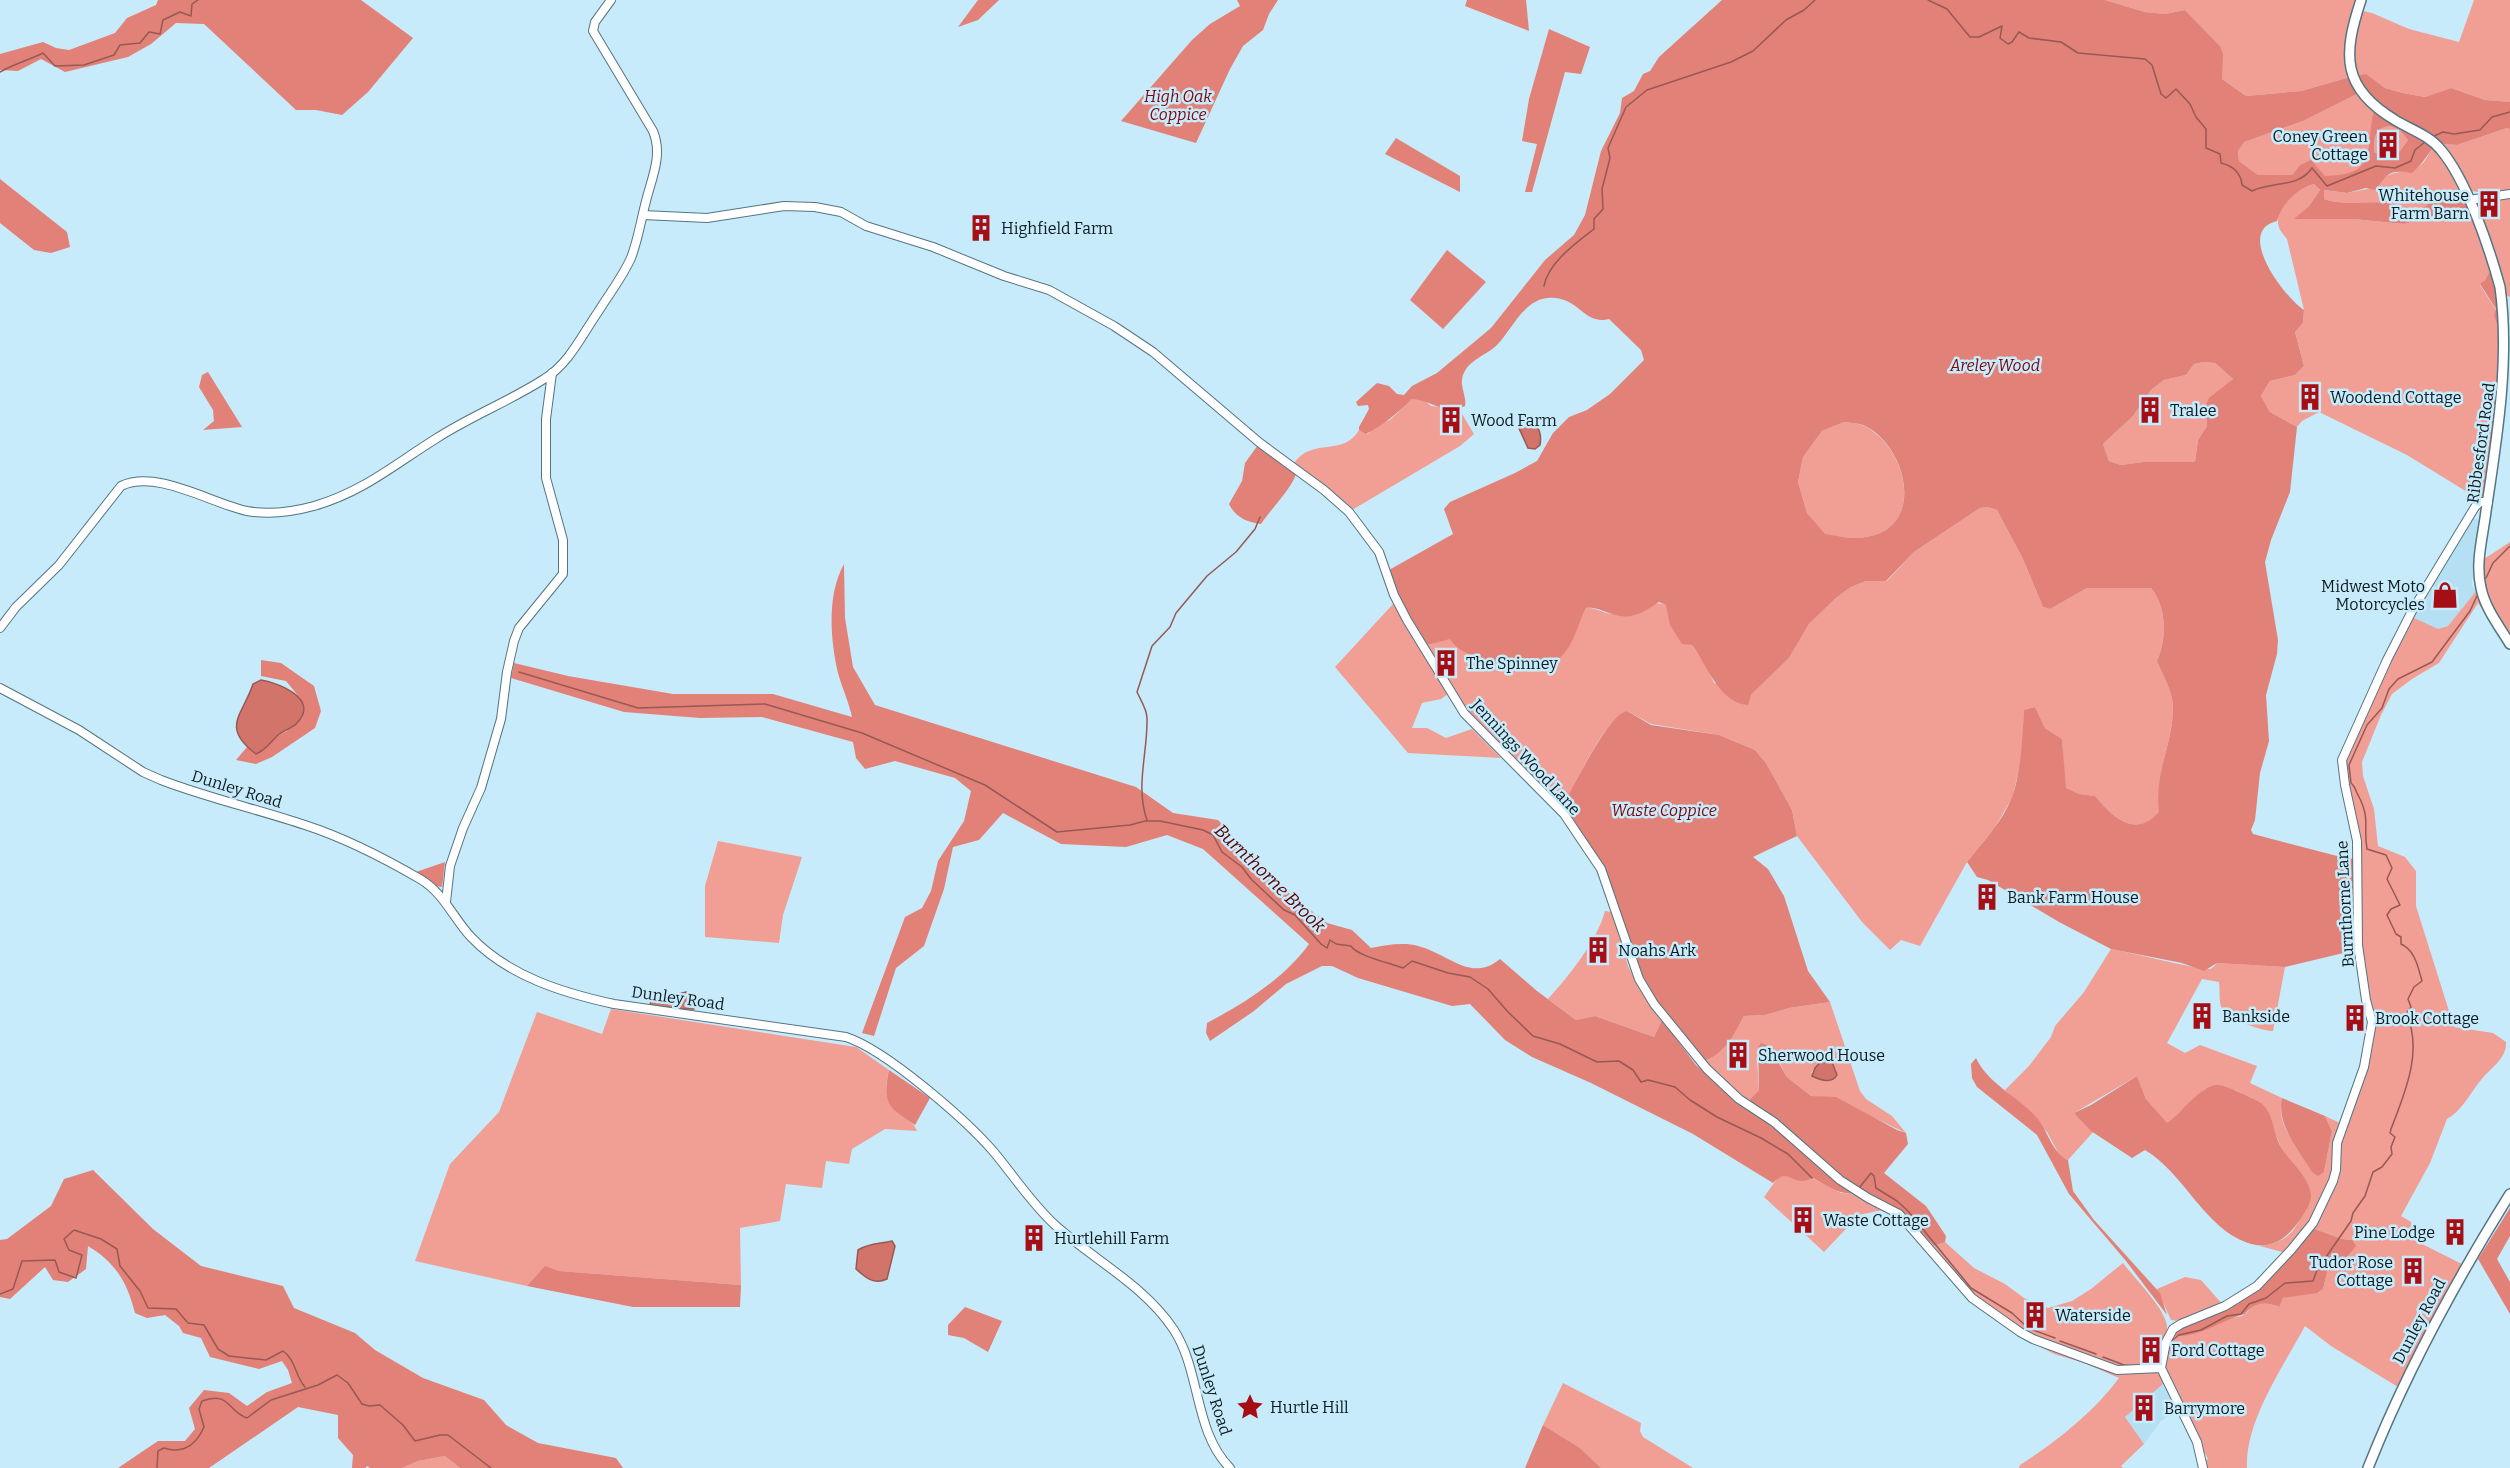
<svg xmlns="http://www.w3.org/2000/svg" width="2510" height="1468" viewBox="0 0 2510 1468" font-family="Bitter,serif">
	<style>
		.built { fill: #b5e0f3 }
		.green { fill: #f19e95; fill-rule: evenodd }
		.forest { fill: #e28177; fill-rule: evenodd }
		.water { fill: #d2746a; stroke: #975954; stroke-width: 1.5 }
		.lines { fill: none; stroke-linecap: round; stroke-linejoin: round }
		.stream { stroke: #975954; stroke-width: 1.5 }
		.minor-casing { stroke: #547482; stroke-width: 10 }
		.major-casing { stroke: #547482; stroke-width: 12 }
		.minor { stroke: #fff; stroke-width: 8 }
		.major { stroke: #fff; stroke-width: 9 }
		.labels { text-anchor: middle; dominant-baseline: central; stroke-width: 5; stroke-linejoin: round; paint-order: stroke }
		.park-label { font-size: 16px; font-style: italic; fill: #7f050c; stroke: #c7ebfa }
		.poi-label { font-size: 16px; fill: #0d1b20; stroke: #c7ebfa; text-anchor: start }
		.street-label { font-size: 16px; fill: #0d1b20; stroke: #c7ebfa }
		.water-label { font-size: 18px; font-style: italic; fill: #5d0306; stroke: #c7ebfa }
	</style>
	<rect width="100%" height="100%" fill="#c7ebfa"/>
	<!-- built -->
	<g class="built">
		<polygon points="2471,517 2481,521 2476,574 2472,578 2472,586 2477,590 2448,626 2438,630 2412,617"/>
		<polygon points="2163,1384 2177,1410 2161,1421 2144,1444 2125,1417"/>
	</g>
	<!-- green -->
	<g class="green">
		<polygon points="2105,0 2361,0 2358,10 2372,13 2409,29 2459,42 2474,0 2510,0 2510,102 2485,100 2451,88 2425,97 2403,93 2385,88 2366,75 2350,77 2301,91 2246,96 2222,79 2220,46 2185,10 2165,14 2145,12"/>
		<polygon points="2359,93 2374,109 2368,159 2360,169 2344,176 2325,176 2300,165 2292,175 2258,175 2239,161 2238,151 2243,142 2303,121"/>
		<path d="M2390 126 2400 130 2408 140 2400 151 2387 159 2374 152C2374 139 2374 128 2390 126Z"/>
		<polygon points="2507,128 2510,129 2510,191 2483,193 2472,191 2444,144 2457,145"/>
		<path d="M2433 148 2449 169 2458 189 2450 195H2437C2432 201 2423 210 2415 212 2407 213 2402 205 2394 204 2370 199 2346 207 2324 199L2323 190 2347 193 2378 187C2385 167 2408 176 2422 164 2426 160 2430 152 2433 148Z"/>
		<path d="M2314 184 2320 190 2309 206 2295 219H2353L2404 224 2453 211 2469 210 2491 269 2485 280 2480 285 2496 310 2504 342 2485 496 2477 498 2407 455 2319 412 2302 421 2297 427 2270 412 2261 396 2270 381 2295 375 2304 366 2295 332 2303 323 2304 310 2287 239C2283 234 2278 229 2278 222 2276 204 2300 188 2314 184Z"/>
		<polygon points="2510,196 2510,297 2506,295 2478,206 2481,202"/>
		<polygon points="2204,362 2215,363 2233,379 2206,405 2207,426 2198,440 2195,462 2143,462 2121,465 2109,461 2103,444 2133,416 2151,390 2164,380 2186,375 2194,364"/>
		<path d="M1412 399 1424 400 1431 406 1459 409 1474 434 1460 446 1352 510 1332 491 1294 463C1312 437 1344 457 1359 430L1368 434 1375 426 1390 420Z"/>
		<path d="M1844 422C1850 423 1857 423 1862 425 1907 444 1927 528 1866 537 1853 540 1838 536 1825 535L1807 513 1798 482 1803 457 1822 431Z"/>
		<path d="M1988 507 1997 510 2023 559 2043 607 2050 609 2087 588H2151C2167 607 2167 639 2157 661 2163 676 2174 693 2173 710 2172 746 2154 774 2160 812 2135 839 2113 817 2095 796L2079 794 2065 788 2062 739 2045 728 2035 707 2024 710 2022 759 2012 798 1994 829 1967 862 1920 946 1901 940 1890 950 1862 922 1797 836 1792 810 1766 763 1755 750 1719 735 1651 724 1627 711C1600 723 1579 782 1561 807L1467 713 1426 646 1443 640 1583 614 1586 608C1596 607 1604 614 1614 614 1632 614 1648 599 1666 605L1682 643 1692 645 1707 667 1714 683 1751 695 1789 658 1809 624 1837 597 1851 587 1866 581H1887L1914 552 1980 508Z"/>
		<path d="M2510 542V635C2494 610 2482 590 2484 559Z"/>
		<path d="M2477 590 2488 617 2478 603 2439 663 2412 679 2392 694 2381 715 2362 762 2363 776 2374 809 2378 846 2405 857 2416 871V906L2454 1027 2493 1033 2506 1042C2507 1059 2490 1068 2481 1080 2470 1093 2462 1111 2447 1119L2430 1163 2401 1216 2411 1222 2414 1240 2462 1264 2398 1387 2331 1346 2305 1326C2283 1367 2245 1421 2247 1468H2207L2206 1460 2208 1459C2198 1438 2164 1382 2165 1361 2166 1353 2169 1342 2172 1335 2193 1337 2208 1327 2227 1319 2232 1317 2241 1318 2245 1314 2248 1313 2248 1309 2251 1307 2258 1301 2271 1303 2278 1307L2283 1298 2323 1289 2329 1265 2346 1258 2352 1240 2342 1239 2312 1228 2317 1221 2342 1138 2365 1070 2375 1026 2360 932 2361 851 2345 768 2346 756 2412 617 2438 629 2448 626Z"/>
		<polygon points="1394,603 1448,694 1441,699 1422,703 1412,728 1427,728 1446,738 1472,729 1501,758 1408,753 1335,667"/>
		<polygon points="718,841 802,857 783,915 779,943 705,937 705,886"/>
		<path d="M1605 911 1612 912 1628 966 1640 990 1662 1020 1654 1037 1595 1016 1576 1020 1548 999C1569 976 1597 941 1605 911Z"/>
		<path d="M2111 949C2124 951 2204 971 2210 969 2213 968 2215 965 2217 963L2285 967 2273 1031C2261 1031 2225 1018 2221 1007 2219 1000 2220 990 2219 982L2202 979 2167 1043 2185 1053 2200 1045 2257 1066 2250 1083 2282 1098C2275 1130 2302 1153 2324 1172L2332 1131 2325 1116 2342 1124 2333 1174 2313 1217 2286 1253 2260 1246C2297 1241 2301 1220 2309 1189L2281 1148 2266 1109 2252 1098 2235 1090 2205 1089 2167 1124 2146 1099 2137 1076 2074 1113 2094 1131 2068 1160 2060 1156 2047 1132 2005 1090 2029 1066 2051 1037 2055 1026 2084 992Z"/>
		<path d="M1830 1002 1860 1091 1866 1099 1892 1116 1906 1133 1864 1113 1821 1097 1811 1096 1787 1077 1773 1050 1757 1060 1759 1090 1747 1102 1740 1097 1704 1061C1725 1054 1734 1035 1744 1016L1765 1015 1789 1008ZM1822 1058 1832 1062 1836 1070 1835 1078 1811 1073Z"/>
		<path d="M611 1009 856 1047 889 1070C884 1092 883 1103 903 1117 909 1121 914 1123 917 1131L885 1129 852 1149 849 1164 826 1161 822 1188 786 1184 780 1221 740 1228 741 1285 559 1271 545 1267 527 1286 415 1261 450 1164 499 1112 537 1012 602 1034Z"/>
		<polygon points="1788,1175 1802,1181 1812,1178 1841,1193 1856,1194 1871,1204 1887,1209 1859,1215 1824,1252 1764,1197 1779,1176"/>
		<path d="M1945 1242 1974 1268 2005 1284 2024 1298 2048 1308 2072 1301 2091 1289 2123 1263C2134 1278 2165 1308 2167 1326 2168 1336 2162 1353 2158 1363L2145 1366 2124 1367 2026 1334 1977 1299 1952 1271 1934 1246Z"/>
		<polygon points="2185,1277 2201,1280 2223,1305 2179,1321 2171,1320 2157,1289"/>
		<path d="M2028 1340 2116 1373 2147 1371 2161 1373 2163 1384 2125 1417 2144 1444 2121 1466 2123 1468H2019L2020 1465C2056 1442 2093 1413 2119 1378L2084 1363 2054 1354Z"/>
		<polygon points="1563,1383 1641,1423 1640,1431 1643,1437 1693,1468 1601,1468 1580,1448 1543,1425"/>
		<polygon points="445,1456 460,1468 402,1468 418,1461"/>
	</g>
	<!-- forest -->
	<g class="forest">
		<polygon points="158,0 361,0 413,38 368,92 342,115 316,110 296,110 204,24 176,23 151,44 128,57 65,72 41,59 18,71 0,70 0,54 43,42 56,48 69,50 115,33 127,18 156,5"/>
		<polygon points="978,0 999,0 978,20 958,27"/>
		<polygon points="1237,0 1278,0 1269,14 1263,30 1243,46 1230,69 1196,143 1121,121 1192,40 1210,24 1240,6"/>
		<polygon points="1467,0 1526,0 1529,31 1465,6"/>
		<path d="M1722 0H2105L2145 12 2165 14 2185 10 2220 46 2223 54 2222 79 2246 96 2301 91 2350 77 2359 93 2303 121 2244 142 2238 151 2239 161 2258 175H2292L2300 165 2311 160 2325 176C2379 175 2365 150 2374 109L2422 138 2433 148 2421 164 2412 173C2388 169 2388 174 2375 190L2366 188 2347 193 2324 190V199C2346 207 2370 199 2394 204 2402 205 2407 213 2415 212 2423 210 2432 201 2437 195H2450L2458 189 2469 210 2453 211 2404 224 2353 219H2294L2309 206 2320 190 2314 184C2297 189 2282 203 2277 221 2273 222 2268 224 2265 227 2246 247 2287 299 2304 310L2303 323 2295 332 2304 366 2295 375 2270 381 2261 396 2270 412 2297 427 2290 492 2271 540 2265 562 2278 640 2277 654 2266 695 2269 741 2260 773 2255 820 2251 830 2253 834 2337 856 2354 859 2356 950 2285 967 2217 963 2204 971 2182 963 2111 949 2059 922 1988 880 1977 877 1967 862C1983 842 2003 821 2012 797 2022 769 2022 739 2024 710L2035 707 2045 728 2062 739 2066 788 2079 794 2095 796C2113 817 2135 839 2159 812 2154 773 2172 747 2173 710 2174 693 2163 676 2157 661 2167 639 2167 607 2151 588H2087L2050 609 2043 607 2023 559 1997 510 1988 507 1980 508 1914 552 1886 581H1866L1851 587 1837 597 1809 624 1789 658 1751 695 1748 705C1719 703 1708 666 1692 645L1682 644 1670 625 1666 605 1659 602C1641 614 1630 621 1609 613 1600 610 1595 607 1586 608 1580 619 1577 632 1571 643 1552 678 1516 673 1485 661 1472 655 1457 651 1450 639L1424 646 1396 594 1389 570 1453 534 1444 509 1450 502 1515 473 1537 461 1553 433 1569 417 1587 410 1610 394 1644 360 1641 350 1609 319C1586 325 1580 301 1556 298 1526 294 1514 327 1497 345 1486 356 1469 359 1463 375 1459 386 1467 396 1465 406 1444 416 1432 400 1412 399 1398 413 1383 425 1366 434L1359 430V427L1369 409 1368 405 1358 406 1356 402 1377 383 1389 386 1397 394 1404 395 1412 386 1437 373 1491 328 1545 260 1574 235 1585 215 1601 151 1620 113 1622 98 1634 91 1643 74 1650 71 1659 57ZM2390 126 2400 130 2408 140 2400 151 2387 159 2374 152C2374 139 2374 128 2390 126ZM2204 362 2215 363 2233 379 2209 398 2206 405 2207 426 2198 440 2195 462H2143L2121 465 2109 461 2103 444 2133 416 2151 390 2164 380 2186 375 2194 364ZM1844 422C1850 423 1857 423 1863 425 1907 444 1927 528 1866 537 1853 540 1838 536 1825 534L1807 513 1798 482 1803 457 1822 431Z"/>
		<polygon points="1549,29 1590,47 1581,74 1565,72 1532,192 1525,192 1537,144 1522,141 1529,99"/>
		<path d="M2366 74 2385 88 2403 93 2425 97 2451 88 2485 100 2510 102V129L2507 128 2457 145 2444 144C2411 121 2380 112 2355 76Z"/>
		<polygon points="1396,138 1460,176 1460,192 1385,154"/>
		<polygon points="0,179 67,232 70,247 51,253 34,250 0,223"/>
		<polygon points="1447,250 1486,282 1443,329 1410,300"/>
		<polygon points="2491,269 2495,280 2502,336 2494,316 2496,309 2480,284 2485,280"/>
		<polygon points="208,372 242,427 203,430 214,421 213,410 199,387 202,375"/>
		<path d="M1258 445 1296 474C1292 488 1271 509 1261 524 1247 522 1236 518 1229 504L1242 481 1245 463Z"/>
		<path d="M844 564 845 618 853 667 875 705 1136 787 1173 813 1218 820 1276 883 1327 923 1352 930 1371 948C1386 945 1404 942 1418 946 1449 954 1471 983 1500 959L1537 991 1576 1020 1595 1016 1654 1037 1662 1020 1696 1065 1742 1106 1776 1127 1747 1102 1759 1090 1758 1048 1761 1043 1769 1046 1787 1077 1811 1096 1836 1097 1897 1130 1906 1133 1908 1144 1884 1173 1926 1206 1946 1236 1945 1242 1934 1246 1915 1226 1907 1215 1862 1190C1846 1200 1828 1186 1813 1178 1809 1179 1805 1181 1802 1181 1788 1180 1787 1169 1773 1183L1693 1134 1591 1083 1532 1057 1505 1040 1470 1004 1452 1006 1358 978 1332 966H1322L1286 984 1254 1011 1210 1041 1206 1033 1207 1023C1243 1004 1285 978 1309 944L1203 849 1167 835 1126 847 1061 844 1003 813 979 840 953 847 944 889 924 946 896 968 874 1036 862 1033 905 917 922 908 931 891 938 861 964 821 971 791 955 778 895 761 865 769 856 758 853 742 762 717 700 718 624 712 511 678 514 663 568 676 673 694H773L852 717C849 702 842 688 838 673 830 639 827 594 844 564Z"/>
		<path d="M261 660 281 663 314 686 321 711 315 728 272 757 256 764 236 760 247 747 256 754C266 747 275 735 287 731L300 698 286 681 261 676Z"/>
		<path d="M1627 711 1651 725 1719 735 1755 750 1766 763 1792 810 1797 836 1753 857 1768 869 1784 896 1808 971 1830 1002 1789 1008 1765 1015 1744 1016C1734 1035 1725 1054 1704 1061L1656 1001 1636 963 1603 868 1574 820 1561 807C1575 787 1606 716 1627 711Z"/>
		<polygon points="445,862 442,887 436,886 416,872"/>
		<path d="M1976 1058C1988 1084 2019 1097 2037 1118 2048 1131 2052 1153 2068 1160L2073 1191 2094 1220 2160 1293 2167 1315 2126 1261 2069 1194 2037 1135 1977 1087 1972 1078 1971 1064Z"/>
		<path d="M889 1070 930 1098 915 1125C887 1107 882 1103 889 1070Z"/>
		<path d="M2137 1076 2146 1099 2167 1123C2182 1113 2199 1087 2216 1085 2224 1084 2256 1099 2262 1104 2274 1114 2273 1135 2282 1149 2291 1163 2309 1177 2311 1195 2311 1202 2307 1209 2303 1215 2291 1235 2273 1252 2248 1243 2204 1228 2185 1174 2145 1150L2132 1158 2091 1131 2074 1113 2091 1105Z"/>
		<path d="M2282 1098 2325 1116 2332 1131 2324 1172 2318 1176 2312 1172C2299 1150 2276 1125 2282 1098Z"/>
		<path d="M93 1170 153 1229 201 1266 283 1286 294 1308 355 1333 375 1350 423 1378 484 1400 506 1425 538 1443 616 1458 623 1468H460L445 1456 418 1461 402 1468H370L367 1466 366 1468H352L353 1455 338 1438V1415L298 1407 209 1468H118L158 1441H185L195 1429 189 1408 204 1390 229 1393 247 1406 267 1392 292 1383 288 1370 282 1361 259 1369 210 1357 201 1338 183 1333 179 1326 165 1315 147 1318 135 1313C127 1282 116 1263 88 1246L86 1269 68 1282 53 1280 45 1267 10 1299 0 1297V1240L7 1239 51 1206 64 1179Z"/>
		<polygon points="2510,1208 2510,1236 2497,1259 2510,1282 2510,1314 2478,1259"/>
		<path d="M2312 1228 2342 1239 2352 1240 2356 1246 2346 1258 2329 1265 2323 1289 2317 1293 2283 1298 2279 1307C2266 1301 2253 1302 2245 1314 2223 1319 2194 1341 2172 1335L2179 1328 2237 1303Z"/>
		<polygon points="545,1266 559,1271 741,1285 740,1307 633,1307 527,1286"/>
		<polygon points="965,1307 1002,1321 988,1352 964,1338 948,1335 948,1325"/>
		<polygon points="1543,1425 1580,1448 1601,1468 1525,1468"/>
	</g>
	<!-- water -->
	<g class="water">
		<path d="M1528 421C1539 425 1542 434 1540 445L1535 449 1528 448 1518 426Z"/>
		<path d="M261 680C279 683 320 699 297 723 292 729 283 730 277 736 270 743 266 750 256 754 220 727 243 715 253 684Z"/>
		<polygon points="686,992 697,997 694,1009 666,1009 650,1005 651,1001"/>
		<path d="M1824 1058 1832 1062 1837 1075C1832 1084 1820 1080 1812 1076L1815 1068Z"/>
		<path d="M892 1241 895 1246 887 1279C874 1285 866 1278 856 1269L858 1250C869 1243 880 1244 892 1241Z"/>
	</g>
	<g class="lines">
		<!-- stream -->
		<g class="stream">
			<path d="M1928 0 1947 9 1970 37H1979L2002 26 2000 38 2008 44 2012 42 2019 32 2029 38 2061 42 2078 53 2145 59 2152 65 2161 94 2166 98 2176 89 2190 104 2196 117 2206 129V148L2220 154 2221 163C2233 166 2241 173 2242 185L2252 191C2272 181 2299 188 2312 168L2327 186 2376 166 2395 168 2411 161 2415 150 2425 142"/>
			<path d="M0 72C14 64 29 60 43 53L55 66 84 65 114 55 120 45 140 43 149 32 160 34 163 20 180 12 191 16 192 4 198 0"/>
			<polyline points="2434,136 2443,132 2454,134 2480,130 2492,117 2510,112"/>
			<path d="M1544 286C1548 263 1576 243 1594 229V219L1603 209 1602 189 1610 158 1608 148 1626 107 1647 90 1731 62 1753 51 1786 20 1804 10 1815 0"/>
			<polyline points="2486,578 2493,563 2510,546"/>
			<path d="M519 672 638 708 765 704 862 733 985 785 1057 832 1130 825 1145 821H1160L1203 830 1213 835 1222 852 1242 867 1251 879 1284 910 1295 915 1321 944 1327 948 1330 940 1336 944 1351 946C1357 956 1390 963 1403 968L1412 961 1448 973 1470 977 1488 989 1508 1012 1533 1036 1560 1044 1597 1062 1619 1061 1633 1070 1641 1082 1648 1080 1675 1087 1690 1100 1717 1117 1761 1138 1788 1154 1812 1178"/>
			<path d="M1147 820C1135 786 1148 752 1147 718 1147 709 1140 699 1137 692L1152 646 1170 627 1176 613 1207 576 1236 552 1255 529 1260 517"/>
			<polyline points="1859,1188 1871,1173 1874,1176 1876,1188 1897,1201 1908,1211 1971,1288 2012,1313 2028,1328 2055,1338"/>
			<path d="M0 1294 13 1289 22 1261 55 1260 59 1272 76 1278 82 1255 69 1250 64 1239 74 1230 101 1239 117 1249 120 1266 140 1291 148 1308 176 1309 188 1323 204 1325 218 1349 229 1356 266 1360 283 1351C296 1360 295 1376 305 1387"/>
			<polyline points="2060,1341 2096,1354"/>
			<path d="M2171 1341 2179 1335 2201 1330 2227 1316 2241 1314 2249 1304 2266 1298 2285 1283 2313 1281 2317 1270 2351 1221 2353 1213 2365 1196 2373 1172 2382 1167 2392 1154 2391 1147 2395 1137 2390 1133 2391 1129C2404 1095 2424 1050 2406 1014L2411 1007 2408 999 2414 987 2422 981C2418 967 2415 950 2401 944V937L2396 934 2387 915 2391 909 2400 905 2387 879 2392 868 2386 855 2367 849C2363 826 2371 819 2358 795 2355 790 2356 787 2351 783L2349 765 2367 725 2382 708 2389 689 2398 679 2432 662 2470 611 2477 596"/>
			<polyline points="2103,1357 2124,1365 2133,1366"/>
			<polyline points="2141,1365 2157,1361"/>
			<path d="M157 1468 158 1451 164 1448C183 1454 196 1445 204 1427L199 1409 202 1401C230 1391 227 1411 247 1418L271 1400 318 1385 337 1375 348 1383 362 1404 369 1406 380 1405 403 1425 415 1441 440 1435H448L491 1468"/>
		</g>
		<defs>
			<g id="minor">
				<polyline points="2469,200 2510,194"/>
				<polyline points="643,215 707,218 784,206 815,207 841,212 866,226 933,247 1004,276 1049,290 1114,326 1153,352 1260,443 1324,490 1349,512 1379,552 1394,595 1407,620 1464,713 1564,814 1601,869 1639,979 1654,1004 1707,1069 1739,1099 1774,1122 1840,1180 1868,1198 1899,1214 1972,1298 2020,1332 2033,1339 2117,1370 2161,1368"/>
				<path d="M0 628 16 607 59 565 121 486C157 469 210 503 247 511 270 515 292 512 314 506 363 492 395 464 437 438 471 416 510 401 544 379 569 364 582 335 598 312 609 294 622 278 631 258 638 240 641 220 646 201 652 177 663 155 653 131L593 31 595 22 611 0"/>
				<path d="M0 688 79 730 143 772 161 780C208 798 257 809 305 825 345 838 384 858 420 879 444 893 453 918 471 937 508 976 563 993 614 1004L846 1037C886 1050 965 1119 993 1151 1014 1176 1031 1203 1055 1225 1094 1260 1144 1285 1174 1330 1201 1372 1194 1432 1230 1468"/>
				<polyline points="446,902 450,866 463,828 481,788 501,719 507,672 514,641 519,628 563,574 563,540 546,478 546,419 552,373"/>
				<polyline points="2203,1468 2197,1442 2161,1368 2166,1342 2173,1329 2181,1324 2225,1306 2257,1286 2291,1250 2313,1223 2333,1181 2336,1170 2337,1143 2364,1067 2372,1022 2366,1000 2358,945 2357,841 2345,785 2342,760 2387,660 2412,611 2475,507 2480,502 2488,502"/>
			</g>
			<g id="major">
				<path d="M2361 0C2343 54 2341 88 2395 120 2411 130 2429 135 2441 150 2467 181 2489 247 2500 287 2510 360 2497 438 2486 511 2483 536 2475 563 2481 588 2485 608 2499 626 2510 644"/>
				<path d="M2368 1468C2406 1372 2455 1282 2510 1194"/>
			</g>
		</defs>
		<!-- minor casing -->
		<use href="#minor" class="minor-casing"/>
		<!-- major casing -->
		<use href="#major" class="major-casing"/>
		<!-- minor -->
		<use href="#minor" class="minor"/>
		<!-- major -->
		<use href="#major" class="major"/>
	</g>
	<!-- icons -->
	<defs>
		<symbol id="building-bare" viewBox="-9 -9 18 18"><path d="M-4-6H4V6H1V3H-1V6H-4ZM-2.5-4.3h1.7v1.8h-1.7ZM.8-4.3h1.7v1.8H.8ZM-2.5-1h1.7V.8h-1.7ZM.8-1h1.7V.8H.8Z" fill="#a50e15" stroke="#c7ebfa" stroke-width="2.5" paint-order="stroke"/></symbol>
		<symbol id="shop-bare" viewBox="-9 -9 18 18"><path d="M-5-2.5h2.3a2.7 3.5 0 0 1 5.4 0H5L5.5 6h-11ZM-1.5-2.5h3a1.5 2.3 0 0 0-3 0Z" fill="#a50e15" stroke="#c7ebfa" stroke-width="2.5" paint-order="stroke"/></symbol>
		<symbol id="sight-bare" viewBox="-9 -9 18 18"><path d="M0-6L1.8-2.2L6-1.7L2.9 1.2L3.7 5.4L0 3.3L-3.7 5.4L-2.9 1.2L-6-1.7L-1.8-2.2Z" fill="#a50e15" stroke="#c7ebfa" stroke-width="2.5" paint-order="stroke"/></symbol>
	</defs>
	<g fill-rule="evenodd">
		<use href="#building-bare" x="2369" y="126" width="38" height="38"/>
		<use href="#building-bare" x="2470" y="185" width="38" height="38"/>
		<use href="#building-bare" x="962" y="209" width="38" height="38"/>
		<use href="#building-bare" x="2291" y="378" width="38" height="38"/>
		<use href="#building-bare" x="2131" y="391" width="38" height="38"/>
		<use href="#building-bare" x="1432" y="401" width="38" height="38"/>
		<use href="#shop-bare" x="2426" y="576" width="38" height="38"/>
		<use href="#building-bare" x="1427" y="644" width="38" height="38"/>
		<use href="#building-bare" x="1968" y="878" width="38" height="38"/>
		<use href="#building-bare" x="1579" y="931" width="38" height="38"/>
		<use href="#building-bare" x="2183" y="997" width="38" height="38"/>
		<use href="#building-bare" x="2336" y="999" width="38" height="38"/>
		<use href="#building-bare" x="1719" y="1036" width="38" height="38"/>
		<use href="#building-bare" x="1784" y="1201" width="38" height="38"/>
		<use href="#building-bare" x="2436" y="1213" width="38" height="38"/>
		<use href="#building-bare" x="1015" y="1219" width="38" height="38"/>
		<use href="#building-bare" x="2394" y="1252" width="38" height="38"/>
		<use href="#building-bare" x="2016" y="1296" width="38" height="38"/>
		<use href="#building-bare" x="2132" y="1331" width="38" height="38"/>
		<use href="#sight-bare" x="1231" y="1388" width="38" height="38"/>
		<use href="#building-bare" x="2125" y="1389" width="38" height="38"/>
	</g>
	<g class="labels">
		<!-- park labels -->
		<g class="park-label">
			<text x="1178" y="96">High Oak<tspan x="1178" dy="18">Coppice</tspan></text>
			<text x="1995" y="365">Areley Wood</text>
			<text x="1664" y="810">Waste Coppice</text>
		</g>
		<!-- poi labels -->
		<g class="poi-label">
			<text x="2368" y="136" text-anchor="end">Coney Green<tspan x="2368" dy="18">Cottage</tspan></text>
			<text x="2469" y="195" text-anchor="end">Whitehouse<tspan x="2469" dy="18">Farm Barn</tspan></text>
			<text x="1001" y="228">Highfield Farm</text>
			<text x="2330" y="397">Woodend Cottage</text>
			<text x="2170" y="410">Tralee</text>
			<text x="1471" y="420">Wood Farm</text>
			<text x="2425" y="586" text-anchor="end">Midwest Moto<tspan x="2425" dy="18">Motorcycles</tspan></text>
			<text x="1466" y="663">The Spinney</text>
			<text x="2007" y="897">Bank Farm House</text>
			<text x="1618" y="950">Noahs Ark</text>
			<text x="2222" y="1016">Bankside</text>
			<text x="2375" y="1018">Brook Cottage</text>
			<text x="1758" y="1055">Sherwood House</text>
			<text x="1823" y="1220">Waste Cottage</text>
			<text x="2435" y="1232" text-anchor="end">Pine Lodge</text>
			<text x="1054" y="1238">Hurtlehill Farm</text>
			<text x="2393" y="1262" text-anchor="end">Tudor Rose<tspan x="2393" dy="18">Cottage</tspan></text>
			<text x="2055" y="1315">Waterside</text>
			<text x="2171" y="1350">Ford Cottage</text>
			<text x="1270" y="1407">Hurtle Hill</text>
			<text x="2164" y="1408">Barrymore</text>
		</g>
		<!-- street labels -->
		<g class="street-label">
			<text transform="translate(2481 443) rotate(-82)">Ribbesford Road</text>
			<text transform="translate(1526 757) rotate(47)">Jennings Wood Lane</text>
			<text transform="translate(237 789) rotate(17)">Dunley Road</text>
			<text transform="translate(2345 904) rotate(-93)">Burnthorne Lane</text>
			<text transform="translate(678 998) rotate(8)">Dunley Road</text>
			<text transform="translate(2419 1321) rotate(-62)">Dunley Road</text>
			<text transform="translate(1212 1390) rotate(72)">Dunley Road</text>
		</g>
		<!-- water labels -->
		<g class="water-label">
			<text transform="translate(1270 878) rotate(44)">Burnthorne Brook</text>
		</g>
	</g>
</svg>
